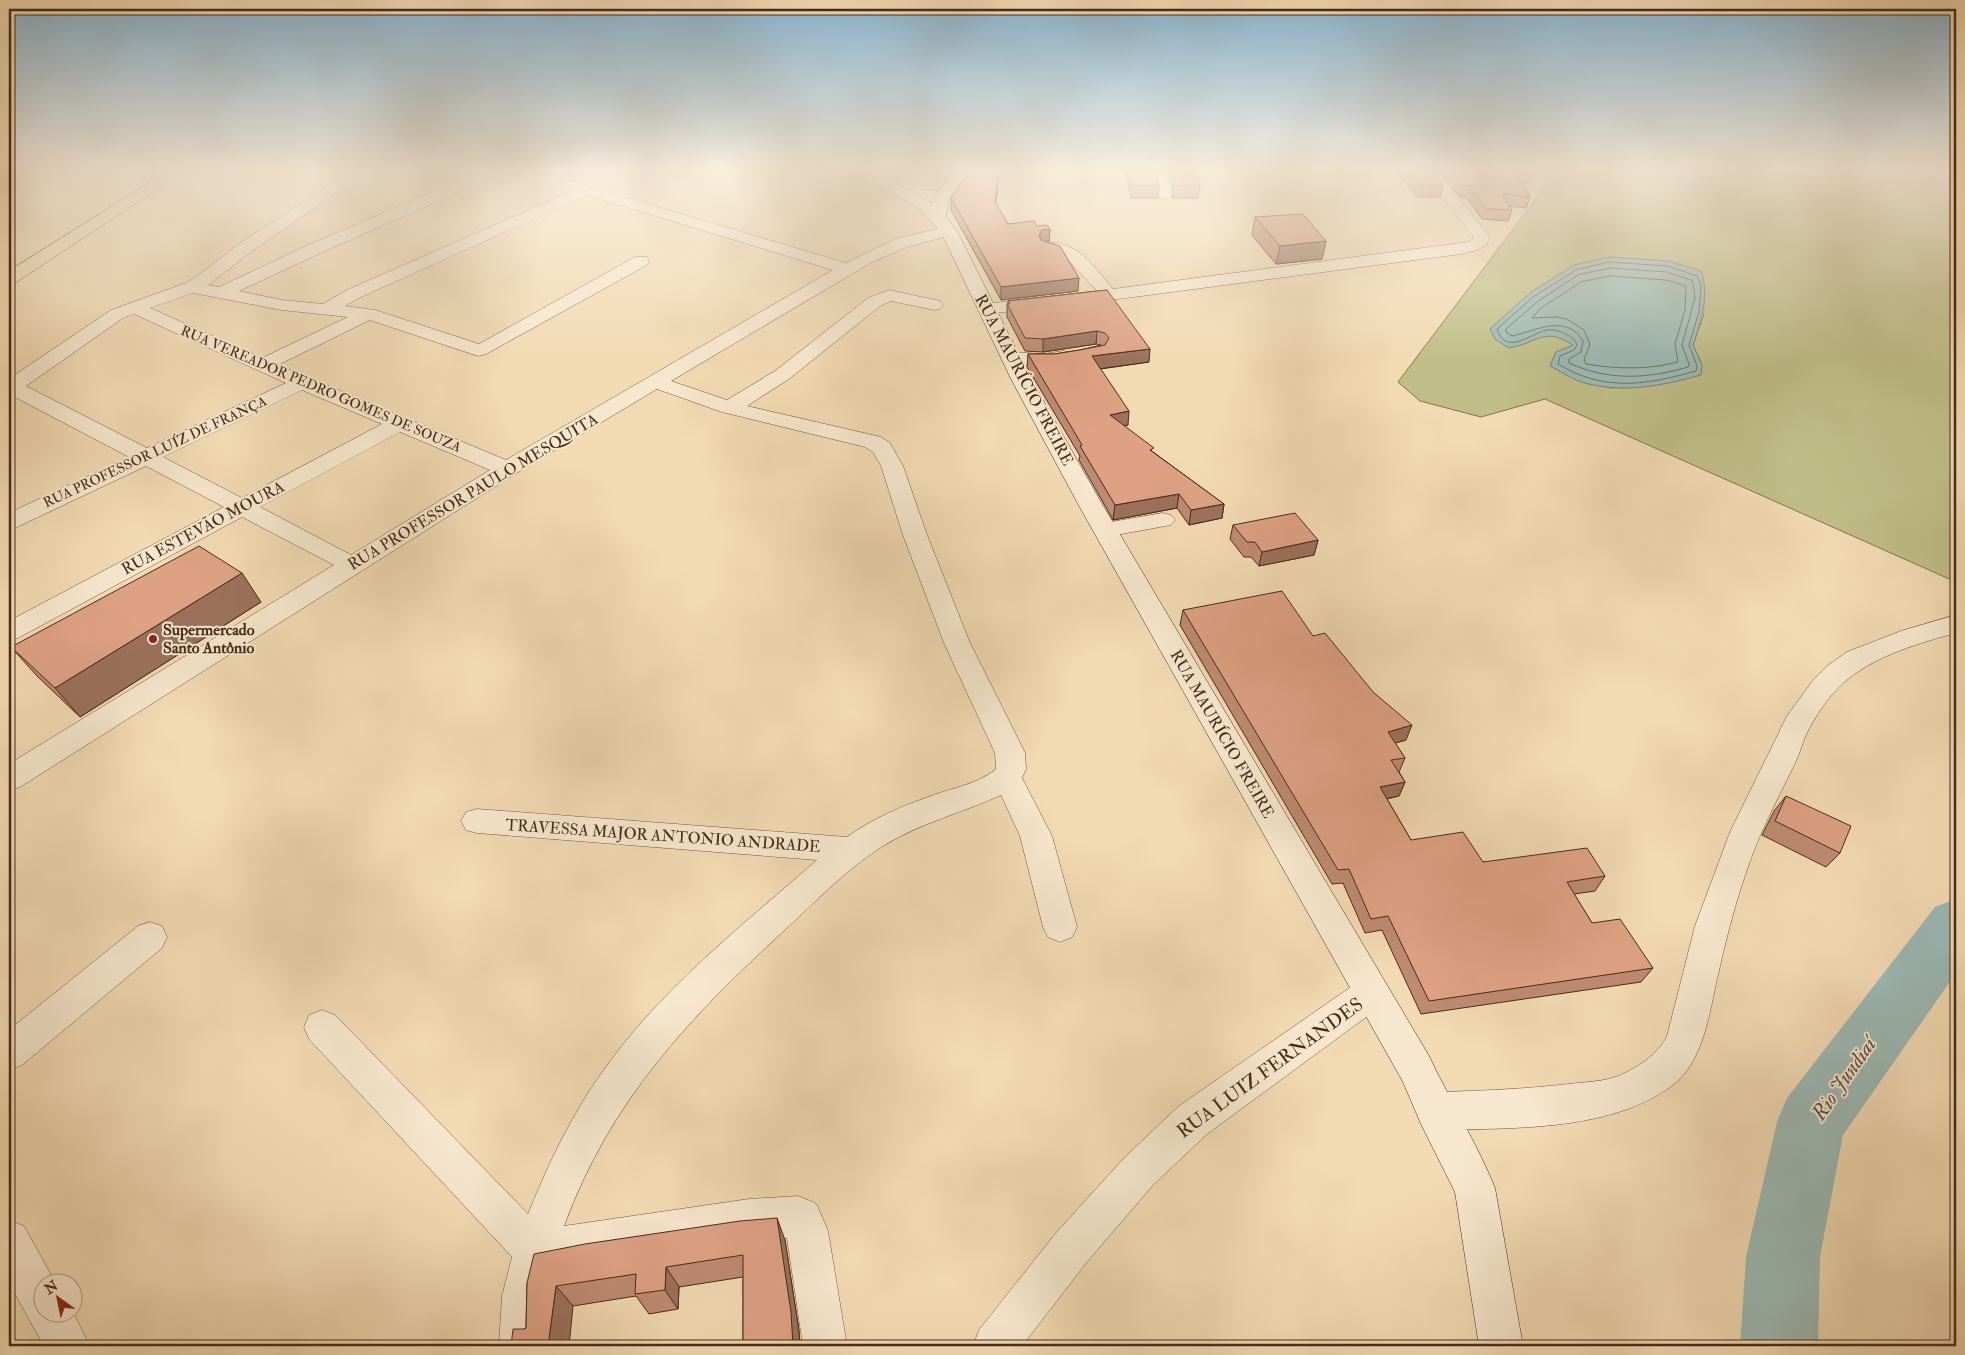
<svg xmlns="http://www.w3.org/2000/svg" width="1965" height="1355" viewBox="0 0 1965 1355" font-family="'IM FELL Double Pica',serif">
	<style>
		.green { fill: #c0be88; stroke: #837551; fill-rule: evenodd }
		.water { fill: #9cb9b4; stroke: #7a8176 }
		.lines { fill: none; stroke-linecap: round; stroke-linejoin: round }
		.shore-far1 { stroke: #717267; stroke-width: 1 }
		.shore { stroke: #717267; stroke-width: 2 }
		.river { fill: #9cb9b4; fill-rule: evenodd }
		.street-casing { stroke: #715840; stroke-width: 1 }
		.secondary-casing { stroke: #462c1a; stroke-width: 1 }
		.primary-casing { stroke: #462c1a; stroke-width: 1 }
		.street { fill: #f7e7ce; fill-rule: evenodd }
		.secondary { fill: #f7e7ce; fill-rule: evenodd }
		.primary { fill: #f2dab3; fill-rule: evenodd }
		.wall { fill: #bf8a72; stroke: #462c1a }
		.shaded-wall { fill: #9b715c; stroke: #462c1a }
		.building { fill: #dea184; stroke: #462c1a }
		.poi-dot { fill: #8f2418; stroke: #f7e7ce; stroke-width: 2 }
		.labels { text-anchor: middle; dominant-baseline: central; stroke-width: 4; stroke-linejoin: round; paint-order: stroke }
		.far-street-label { font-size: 14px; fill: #462c1a; stroke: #f7e7ce }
		.street-label { font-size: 16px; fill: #462c1a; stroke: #f7e7ce }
		.poi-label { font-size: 16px; font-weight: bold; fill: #462c1a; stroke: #f7e7ce; text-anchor: start }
		.near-street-label { font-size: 19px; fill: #462c1a; stroke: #f7e7ce }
		.near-water-label { font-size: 21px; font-style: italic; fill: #5c4f40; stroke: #f7e7ce }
	</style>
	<rect width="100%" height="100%" fill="#f2dab3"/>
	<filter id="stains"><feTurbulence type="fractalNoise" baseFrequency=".004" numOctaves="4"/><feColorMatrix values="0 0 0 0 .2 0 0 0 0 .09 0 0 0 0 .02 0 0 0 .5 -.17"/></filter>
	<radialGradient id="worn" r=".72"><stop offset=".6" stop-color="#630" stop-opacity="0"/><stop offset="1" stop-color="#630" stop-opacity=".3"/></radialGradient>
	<!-- green -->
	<g class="green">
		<polygon points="881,171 955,171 940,191 919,189"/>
		<path d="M1557 171H1652L1689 188 1700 171H1956V582L1545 399 1481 417 1420 401 1398 382ZM1704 314 1693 345 1702 365 1613 388 1580 381 1550 365 1574 345 1557 335H1546Z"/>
	</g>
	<!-- water -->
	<g class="water">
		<polygon points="1652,171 1700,171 1712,180 1711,185 1697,190 1689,189"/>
		<path d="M1609 257 1669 261 1701 271C1710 296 1701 320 1693 345L1702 365 1701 375C1662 386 1621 394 1581 382 1570 378 1560 371 1550 366L1556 352 1573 345C1544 326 1538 343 1509 348L1495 339 1490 329 1530 293 1574 265Z"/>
		<polygon points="1770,1256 1797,1275 1796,1346 1758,1346 1759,1294"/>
	</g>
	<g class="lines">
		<!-- shore-far1 -->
		<g class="shore-far1">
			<polyline points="1666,171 1696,185 1703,181 1697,171"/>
			<path d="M1609 262 1668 266 1697 276 1701 285 1699 312 1689 345 1697 366 1696 371C1646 385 1604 392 1558 364L1560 356 1574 350 1577 345C1575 340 1572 337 1566 334 1560 331 1554 329 1547 330 1531 333 1506 357 1497 329L1533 297 1576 270Z"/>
			<path d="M1610 268 1667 272 1693 281 1695 298 1682 345 1689 364 1688 367C1647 379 1608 381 1569 363V359L1581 352 1583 341C1567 313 1535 331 1512 336L1506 332V329L1537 302 1578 275Z"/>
			<path d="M1610 276 1666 280 1686 286 1685 310 1675 344 1678 362C1648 370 1617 369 1586 364L1584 360 1590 344 1584 330 1567 319 1556 317 1532 318 1541 308 1581 282Z"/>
		</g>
		<!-- shore -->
		<g class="shore">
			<polyline points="1762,1346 1764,1295 1772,1267 1775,1265 1792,1278 1791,1346"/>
			<polyline points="1769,1346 1770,1296 1778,1276 1786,1282 1785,1346"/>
		</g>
		<!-- river -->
		<polygon class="river" points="1956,899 1956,973 1843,1135 1820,1257 1818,1346 1740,1346 1746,1257 1777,1122 1787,1098 1935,907"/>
		<defs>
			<g id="street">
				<path d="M344 171H360L327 200 252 251 208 285 219 287 315 242 483 171H502L500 174 327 250 239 291 282 300 323 304 347 290 572 191 517 174 515 171H537L846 263 895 239 949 226 955 228 957 231 955 234 907 247 872 262 671 381 727 400 775 371 868 298 889 290 940 301 943 305 940 309 934 310 891 301 880 306 789 379 747 406 881 437 890 443 903 466 927 535 970 643 1025 753 1026 769 1022 778 1052 836 1077 927 1072 937 1060 942 1048 937 1043 927 1020 836 1001 795C962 813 920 823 883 846 848 868 818 899 788 927 691 1016 611 1098 564 1226L749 1199 798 1196 813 1202 817 1205 828 1231 847 1346H803L787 1238 749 1241 551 1270 544 1303 543 1346H499L502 1296 512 1257 309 1039 304 1027 309 1015 322 1010 335 1015 528 1214C549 1162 573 1112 606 1067 663 987 744 924 817 860L477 833 466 830 461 821 466 812 477 809 847 837C872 819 902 806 931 796 952 788 978 784 996 769L995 753 944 643 903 535 881 466 873 452 865 447 722 412 657 389 515 474 20 787 9 791V764L334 565 242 517 18 638 9 641V621L224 507 146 466 17 527 9 529V513L129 457 9 394V379L111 310 186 283 199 275 240 243 317 194ZM587 195 833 270 506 460 278 365 370 320 472 354 479 356 486 354 647 265 649 261 647 257H635L479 344 375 310 345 306 359 298ZM193 293 282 310 348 317 262 358 150 308ZM134 314 286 383 147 448 26 386 123 318ZM302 390 382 424 242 498 163 457ZM400 432 490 470 351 555 260 507Z"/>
				<polygon points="1150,171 1164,171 1173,195 1170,198 1160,198"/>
				<path d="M1422 171H1437L1489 236C1489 250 1472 251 1461 254L1080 304 986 314 980 313 977 309 980 305 986 304 1097 291 1069 261 1056 254 1042 252 1040 248 1042 244C1075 236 1095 268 1113 289L1468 242 1473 239V236Z"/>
				<path d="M1064 351 1071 353 1074 357 1071 361C1049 366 1026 367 1004 362L1001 358 1004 354 1011 352 1043 354Z"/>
				<polygon points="1163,513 1171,515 1175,520 1171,525 1105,537 1097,535 1093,530 1097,525 1105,523"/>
				<path d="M1956 615V633C1919 643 1878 655 1848 679 1833 691 1819 710 1810 727 1804 737 1801 750 1796 761 1785 784 1773 807 1762 831 1742 877 1729 926 1718 975 1709 1013 1704 1064 1669 1088 1606 1132 1509 1128 1435 1130L1421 1124 1416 1111 1421 1098 1435 1092C1480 1091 1524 1089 1569 1084 1584 1082 1603 1082 1618 1076 1636 1069 1659 1054 1667 1036L1695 926 1730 832 1787 716 1814 679 1827 666 1847 652 1901 631Z"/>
				<polygon points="150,922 162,926 167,937 162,948 22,1065 9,1071 9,1030 138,926"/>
				<polygon points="1371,977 1384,982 1389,993 1384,1004 1207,1134 1153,1185 1086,1263 1022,1346 973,1346 979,1330 1056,1233 1125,1157 1179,1106 1358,982"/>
				<polygon points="9,1220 24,1226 55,1282 42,1282 42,1312 72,1312 72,1311 90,1346 44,1346 9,1283"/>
			</g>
			<path id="secondary" d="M854 171H872L915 193 932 204V201L954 171H968L948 201 946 217 957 231 1031 379 1102 504 1429 1056C1450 1101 1477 1143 1495 1188L1523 1346H1479L1455 1192 1421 1124 1403 1082 1078 504 1011 379 941 232 915 206 856 174Z"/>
			<polygon id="primary" points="168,171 185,171 15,283 9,284 9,271"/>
		</defs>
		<!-- street casing -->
		<use href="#street" class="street-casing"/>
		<!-- secondary casing -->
		<use href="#secondary" class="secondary-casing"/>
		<!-- primary casing -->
		<use href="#primary" class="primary-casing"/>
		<!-- street -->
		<use href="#street" class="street"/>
		<!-- secondary -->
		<use href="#secondary" class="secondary"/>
		<!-- primary -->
		<use href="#primary" class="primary"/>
	</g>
	<!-- wall -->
	<g class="wall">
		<polygon points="1126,171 1154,171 1159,186 1158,198 1131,198"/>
		<polygon points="1167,171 1194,171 1200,186 1198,198 1172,198 1173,190 1167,172"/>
		<polygon points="1398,171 1408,171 1443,185 1440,197 1417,197 1397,173"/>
		<polygon points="1441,171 1531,171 1533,173 1529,183 1522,183 1530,197 1526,208 1509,206 1512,210 1508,221 1482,219 1466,197 1460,197 1440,172"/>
		<polygon points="998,188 996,204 1008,224 1037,226 1050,229 1049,241 1046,242 1078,291 1001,300 951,210 951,198"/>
		<polygon points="1255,217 1326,241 1322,259 1276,264 1252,235"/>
		<polygon points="1107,290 1149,362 1100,369 1128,425 1124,426 1153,452 1224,504 1222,518 1189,525 1177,508 1113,520 1079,460 1080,456 1027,367 1028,354 1054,354 1080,350 1101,345 1096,344 1043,352 1025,351 1007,317 1007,304 1008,304 1008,301"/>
		<polygon points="1233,525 1318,540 1314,555 1259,566 1251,557 1244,557 1230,539"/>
		<polygon points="261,602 80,717 37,676 11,647"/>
		<polygon points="1183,610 1313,636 1406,740 1395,743 1405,758 1399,772 1405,782 1399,796 1387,799 1411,840 1483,862 1605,876 1595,891 1574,894 1592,923 1653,968 1641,982 1421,1014 1382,930 1365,933 1343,883 1332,884 1180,625"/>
		<polygon points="1786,796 1840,853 1826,867 1762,835 1774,811"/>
		<polygon points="785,1240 799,1331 800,1346 743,1346 743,1277 679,1287 678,1309 649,1314 636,1296 573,1306 524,1329 526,1328 527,1283"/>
	</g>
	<!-- shaded-wall -->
	<g class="shaded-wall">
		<polygon points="998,176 998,188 994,214 995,201"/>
		<polygon points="1050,229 1049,241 1042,242 1039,235 1042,230"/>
		<polygon points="1326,241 1322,259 1276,264 1280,246"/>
		<polygon points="1079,278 1078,291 1001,300 1001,287"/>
		<polygon points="1097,331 1096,344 1043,352 1043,339"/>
		<polygon points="1150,349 1149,362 1091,370 1092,356"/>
		<polygon points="1129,411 1128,425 1108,428 1110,415"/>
		<polygon points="1179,494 1177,508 1113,520 1115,505"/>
		<polygon points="1224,504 1222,518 1189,525 1191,510"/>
		<polygon points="1318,540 1314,555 1259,566 1262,552"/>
		<polygon points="242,573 261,602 80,717 55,688"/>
		<polygon points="1412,725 1406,740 1382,747 1388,732"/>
		<polygon points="1405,782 1399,796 1374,801 1380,787"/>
		<polygon points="777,1218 785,1240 799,1331 800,1346 793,1346"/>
		<polygon points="666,1267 679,1287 678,1309 665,1290"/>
		<polygon points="556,1286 573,1306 569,1346 548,1346"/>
	</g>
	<!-- building -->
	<g class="building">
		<polygon points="1129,171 1154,171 1159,186 1132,186"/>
		<polygon points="1172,171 1194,171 1200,186 1174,186 1176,182"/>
		<polygon points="1408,171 1432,171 1443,185 1420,185"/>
		<polygon points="1451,171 1531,171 1533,173 1516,173 1530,197 1502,194 1512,210 1486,209 1469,186 1463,186"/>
		<polygon points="968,173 998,176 995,201 1008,224 1034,221 1037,226 1047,225 1050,229 1042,230 1039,235 1041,240 1060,246 1079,278 1001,287 951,198"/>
		<polygon points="1303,214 1326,241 1280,246 1255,217"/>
		<polygon points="1107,290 1150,349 1092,356 1129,411 1110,415 1154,448 1150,450 1224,504 1191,510 1179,494 1115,505 1080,446 1082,445 1028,354 1054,354 1080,350 1105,345 1109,338 1105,333 1097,331 1043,339 1025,338 1007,304 1010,304 1008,301"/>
		<polygon points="1295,513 1318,540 1262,552 1255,542 1247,542 1233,525"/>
		<polygon points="199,546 242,573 55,688 11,647"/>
		<polygon points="1282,591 1313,636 1325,633 1373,692 1412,725 1388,732 1405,758 1391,760 1405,782 1380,787 1411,840 1463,832 1483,862 1587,848 1605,876 1567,882 1592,923 1620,919 1653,968 1429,1001 1388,916 1371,919 1349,869 1338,870 1183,610"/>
		<polygon points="1786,796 1851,826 1840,853 1775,821"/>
		<polygon points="777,1218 791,1312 793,1346 743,1346 743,1255 666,1267 665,1290 635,1294 636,1274 556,1286 548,1346 511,1346 513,1329 524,1329 526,1328 527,1283 534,1254 585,1244 740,1221"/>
	</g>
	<!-- sky -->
	<linearGradient id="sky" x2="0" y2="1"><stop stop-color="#89b6d3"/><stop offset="0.47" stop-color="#f9eedd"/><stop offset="1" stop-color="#f9eedd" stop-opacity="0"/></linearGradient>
	<rect width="1965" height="360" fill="url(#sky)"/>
	<!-- markers -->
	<circle class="poi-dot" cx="153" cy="639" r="5"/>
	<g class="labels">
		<!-- far-street labels -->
		<g class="far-street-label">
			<text transform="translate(321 389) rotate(23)">RUA VEREADOR PEDRO GOMES DE SOUZA</text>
			<text transform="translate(155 452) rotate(-25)">RUA PROFESSOR LUÍZ DE FRANÇA</text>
		</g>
		<!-- street labels -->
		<g class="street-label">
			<text transform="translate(1024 380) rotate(62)">RUA MAURÍCIO FREIRE</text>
			<text transform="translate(473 492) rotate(-31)">RUA PROFESSOR PAULO MESQUITA</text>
			<text transform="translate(203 528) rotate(-28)">RUA ESTEVÃO MOURA</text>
			<text transform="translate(1222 734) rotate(60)">RUA MAURÍCIO FREIRE</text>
			<text transform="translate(663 836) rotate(4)">TRAVESSA MAJOR ANTONIO ANDRADE</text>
		</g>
		<!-- poi labels -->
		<g class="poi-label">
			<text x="163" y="630">Supermercado<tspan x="163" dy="18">Santo Antônio</tspan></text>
		</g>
		<!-- near-street labels -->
		<g class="near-street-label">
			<text transform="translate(1270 1068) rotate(-36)">RUA LUIZ FERNANDES</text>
		</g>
		<!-- near-water labels -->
		<g class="near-water-label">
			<text transform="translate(1844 1079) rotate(-55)">Rio Jundiaí</text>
		</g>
	</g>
	<!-- margin -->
	<rect width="1965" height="1355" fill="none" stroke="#f2dab3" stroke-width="30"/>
	<rect x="10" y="10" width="1945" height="1335" fill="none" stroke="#462c1a" stroke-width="2.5"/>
	<rect x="15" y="15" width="1935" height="1325" fill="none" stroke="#462c1a"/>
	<!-- north arrow -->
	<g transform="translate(58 1298) rotate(327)"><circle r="24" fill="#f7e7ce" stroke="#b09c86"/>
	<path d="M0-4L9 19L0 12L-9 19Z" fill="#8f2418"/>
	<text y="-8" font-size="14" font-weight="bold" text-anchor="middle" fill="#462c1a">N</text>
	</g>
	<rect width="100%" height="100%" filter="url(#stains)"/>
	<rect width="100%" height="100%" fill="url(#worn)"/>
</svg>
